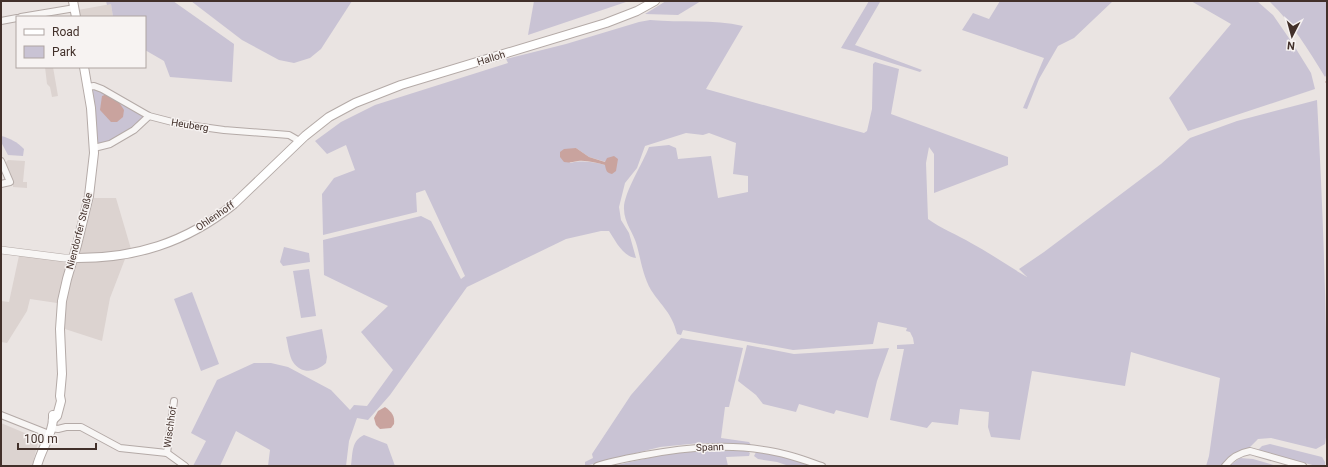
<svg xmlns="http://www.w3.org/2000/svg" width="1328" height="467" viewBox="0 0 1328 467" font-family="Roboto,sans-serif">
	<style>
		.built { fill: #dcd3d0 }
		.green { fill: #c9c3d4; fill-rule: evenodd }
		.water { fill: #c9a39e }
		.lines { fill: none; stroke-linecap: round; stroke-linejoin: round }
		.stream { stroke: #c9a39e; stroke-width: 1.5 }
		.minor-casing { stroke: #b4aaa7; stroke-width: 8 }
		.tertiary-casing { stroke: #b4aaa7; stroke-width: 8 }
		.secondary-casing { stroke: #b4aaa7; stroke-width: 10 }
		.minor { stroke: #f8f6f5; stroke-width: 6 }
		.tertiary { stroke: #f8f6f5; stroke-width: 7 }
		.secondary { stroke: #fff; stroke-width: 8 }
		.labels { text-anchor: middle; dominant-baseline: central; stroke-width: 3; stroke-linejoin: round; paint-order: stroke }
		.street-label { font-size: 10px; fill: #42302a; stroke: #f7f3f2 }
	</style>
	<rect width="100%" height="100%" fill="#eae4e2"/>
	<!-- built -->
	<g class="built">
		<polygon points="111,4 113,17 79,17 78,10"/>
		<polygon points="45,67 53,67 58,96 52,97 50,87 47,84"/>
		<polygon points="8,160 25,161 23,182 27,182 27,188 13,187 13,181 5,163"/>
		<polygon points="94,198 116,198 131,249 125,259 110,298 102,341 65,329 57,303 30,299 27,311 7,343 1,342 1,301 9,302 20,251 67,257 82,244"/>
		<polygon points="1,423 39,439 32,466 1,466"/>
	</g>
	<!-- green -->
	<g class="green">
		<polygon points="106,1 173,1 234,44 232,82 170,77 164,61 145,50 145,17 113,17 111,4 107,5"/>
		<polygon points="191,1 352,1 321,49 310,58 294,63 279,60 242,40"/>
		<polygon points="534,1 629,1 528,35"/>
		<polygon points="666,1 701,1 678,15 645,14"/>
		<polygon points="869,1 879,1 880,2 855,45 922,70 920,72 853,51 841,48"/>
		<polygon points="1000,1 1113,1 1074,38 1058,46 1039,79 1027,109 1023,108 1044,58 962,30 973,13 989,19"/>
		<polygon points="1191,1 1257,1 1273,15 1293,44 1311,73 1315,89 1188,131 1169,98 1231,24"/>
		<path d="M1269 1H1327V74L1325 77C1308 49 1292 23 1269 1Z"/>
		<path d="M650 20C681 23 713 19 743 26L706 89 864 133 867 131 872 109 873 64 875 62 899 69 891 114 1008 157V165L934 193V154L929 147 926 163 928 219C940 228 958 235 971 243 990 253 1008 266 1027 277L1019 269 1044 252 1161 164 1190 138 1237 121 1317 100C1323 210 1327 321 1327 431L1325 444 1316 449 1271 438 1258 439 1248 449 1232 454 1222 466H1206L1209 456 1220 378 1131 352 1125 386 1032 371 1020 440 991 437 988 427 989 412 960 409 958 425 932 422 927 428 890 420 904 349H897V345L914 344 913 338 910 332 906 331 907 328 878 322 873 344 793 350 683 330 681 335 677 334C672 313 662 307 651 290 643 276 641 261 637 246 634 233 624 223 624 209 623 194 643 163 649 147L669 145 676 148 678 159 711 156 718 198 748 192V176L733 174 736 143 709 133 703 135 686 133 645 146 637 168 625 183 619 207 621 220 629 233 636 258C623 257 615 240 609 231H601L566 239 467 287 390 395 368 420 357 418 349 441 346 466H268L270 450 236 431 220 466H193L206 441 191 433 217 380 254 363H271L288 367 331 390 350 410 354 405 367 406 393 370 361 332 388 306 324 275 323 240 421 216 431 221 461 279 465 276 425 190 416 193 417 212 323 235 322 194 334 178 355 170 346 145 327 154 315 141 341 122 375 105 508 63 506 59 566 44 639 22ZM576 148 589 157 606 162 605 165C594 162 582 160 570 163Z"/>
		<path d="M90 89H98L146 116C132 130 116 142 97 145Z"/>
		<path d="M1 136C10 138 17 142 24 149L23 156 8 155 1 142Z"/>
		<polygon points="284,247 309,253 310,262 283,266 280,262"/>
		<polygon points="309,269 316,316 301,318 293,271"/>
		<polygon points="192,292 219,364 201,371 174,299"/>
		<path d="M322 329 327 357 326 363C316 372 302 375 293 362 289 356 288 344 286 337Z"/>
		<polygon points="681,338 743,348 729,407 725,407 721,438 749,442 751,445 700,443 660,447 585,466 585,462 593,458 592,454 631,395"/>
		<polygon points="747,345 794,354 889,348 877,381 868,418 836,410 834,414 799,404 796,412 763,404 756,395 738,381"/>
		<path d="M364 435 387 444 395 466H351C353 453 351 441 364 435Z"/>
		<polygon points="1270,444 1322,457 1325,462 1325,466 1316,466 1258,450 1262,446"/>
		<polygon points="715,450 747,451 750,453 749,456 726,457 728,466 612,466 681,451"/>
		<polygon points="756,452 780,456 812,466 789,466 777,462 758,459 754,456"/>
		<polygon points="1240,458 1253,459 1277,466 1229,466"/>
	</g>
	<!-- water -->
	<g class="water">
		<polygon points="107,94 117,99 124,110 123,117 117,122 111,122 100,110 102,96"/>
		<path d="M576 148 589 157 605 162 607 158 614 156 618 159 616 171 612 174C607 173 606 171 605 165 597 163 587 160 578 161 572 162 570 163 564 162L560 157V152L564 149Z"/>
		<path d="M385 407C392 412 395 416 394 424L391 428 380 429 376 425 374 418 378 411Z"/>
	</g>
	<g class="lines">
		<!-- stream -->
		<polyline class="stream" points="1326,82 1327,81"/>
		<defs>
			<g id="minor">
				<polyline points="21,17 75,8"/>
				<polyline points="1,21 17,18"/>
				<polyline points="87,87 94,86 102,89 149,116 180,124 224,130 289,135 296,139 298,142"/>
				<polyline points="94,148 110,144 134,130 149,116"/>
				<polyline points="1,161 10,182 1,184"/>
				<polyline points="1,415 49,434"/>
				<polyline points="51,428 58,429 66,427 81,427 120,448 167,453 185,466"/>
				<polyline points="167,453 174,401"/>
				<path d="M597 466C612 461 629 458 645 455 688 447 731 443 775 452 791 455 807 461 822 466"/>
				<path d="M1225 466C1232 457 1239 453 1250 451L1303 466"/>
			</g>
			<polyline id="tertiary" points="1,250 64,258 73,258"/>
			<g id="secondary">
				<polyline points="73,1 76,17"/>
				<path d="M73 258C134 259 186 243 234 204L305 136 329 117 355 103 401 85 606 23 637 11 655 1"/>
				<polyline points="53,420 57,416 61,401 60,396 62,374 60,329 62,301 67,279 77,245 89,196 94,153 91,108 84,67"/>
				<path d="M37 466C41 449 54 433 53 415"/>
			</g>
		</defs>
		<!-- minor casing -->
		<use href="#minor" class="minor-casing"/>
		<!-- tertiary casing -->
		<use href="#tertiary" class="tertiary-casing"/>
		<!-- secondary casing -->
		<use href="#secondary" class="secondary-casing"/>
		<!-- minor -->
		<use href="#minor" class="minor"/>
		<!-- tertiary -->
		<use href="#tertiary" class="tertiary"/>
		<!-- secondary -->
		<use href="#secondary" class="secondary"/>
	</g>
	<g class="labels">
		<!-- street labels -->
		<g class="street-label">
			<text transform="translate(491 58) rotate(-17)">Halloh</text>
			<text transform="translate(190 125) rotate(9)">Heuberg</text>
			<text transform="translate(215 216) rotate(-34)">Ohlenhoff</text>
			<text transform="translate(79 231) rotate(-76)">Niendorfer Straße</text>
			<text transform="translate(170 427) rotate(-82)">Wischhof</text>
			<text transform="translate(710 447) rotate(-2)">Spann</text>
		</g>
	</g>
	<!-- border -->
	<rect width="1328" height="467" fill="none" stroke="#42302a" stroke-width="4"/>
	<!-- legend -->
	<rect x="16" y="16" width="130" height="52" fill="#f7f3f2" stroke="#afa5a2"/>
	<rect x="24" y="29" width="20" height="6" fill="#ffffff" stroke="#afa5a2"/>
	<text x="52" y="36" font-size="12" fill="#42302a">Road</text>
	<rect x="24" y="46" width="20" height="12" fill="#c9c3d4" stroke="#afa5a2"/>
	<text x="52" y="56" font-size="12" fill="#42302a">Park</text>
	<!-- north arrow -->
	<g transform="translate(1292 36) rotate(186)" stroke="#f7f3f2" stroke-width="3" paint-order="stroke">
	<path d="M0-3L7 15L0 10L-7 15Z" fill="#42302a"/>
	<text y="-6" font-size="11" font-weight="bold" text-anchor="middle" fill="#42302a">N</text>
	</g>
	<!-- scale -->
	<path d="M18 443v6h78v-6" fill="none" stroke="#42302a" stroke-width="2"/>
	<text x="24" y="443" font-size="12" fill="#42302a" stroke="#f7f3f2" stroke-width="3" paint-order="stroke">100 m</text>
</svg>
